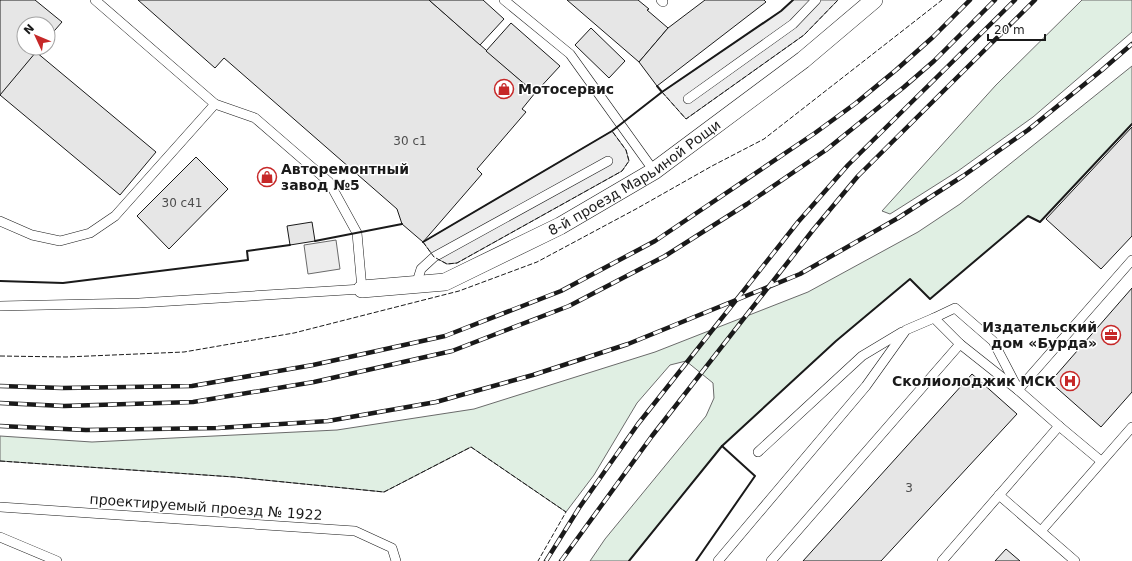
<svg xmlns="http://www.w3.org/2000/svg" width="1132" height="561" viewBox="0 0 1132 561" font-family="'DejaVu Sans',sans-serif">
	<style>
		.green { fill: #e0efe3; stroke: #6a6a6a }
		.parking { fill: #ededed; stroke: #6a6a6a }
		.building { fill: #e6e6e6; stroke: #1a1a1a }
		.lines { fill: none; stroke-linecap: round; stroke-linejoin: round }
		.lane-casing { stroke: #1a1a1a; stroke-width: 10 }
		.street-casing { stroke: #1a1a1a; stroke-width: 18 }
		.lane { stroke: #fff; stroke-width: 9 }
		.street { stroke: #fff; stroke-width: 17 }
		.rail-casing { stroke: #1a1a1a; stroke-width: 4.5 }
		.rail { stroke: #fff; stroke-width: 3; stroke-dasharray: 9; stroke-linecap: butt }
		.fence { stroke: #1a1a1a; stroke-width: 1; stroke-dasharray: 5 2; stroke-linecap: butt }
		.wall { stroke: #1a1a1a; stroke-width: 2 }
		.labels { text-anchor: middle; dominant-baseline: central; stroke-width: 3; stroke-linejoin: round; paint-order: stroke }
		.number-label { font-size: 12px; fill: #4d4d4d }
		.poi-label { font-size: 14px; font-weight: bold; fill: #1a1a1a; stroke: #fff; text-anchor: start }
		.street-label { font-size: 14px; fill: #1a1a1a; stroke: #fff }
	</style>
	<rect width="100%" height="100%" fill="#fff"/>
	<!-- green -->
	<g class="green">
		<polygon points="1082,0 1132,0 1132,32 1033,117 958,171 898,209 890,214 882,211 996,85"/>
		<polygon points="1132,66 1132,124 1040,222 1028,216 930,299 910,279 836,341 722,446 629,561 590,561 605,539 706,416 714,398 713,383 686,361 670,365 637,403 594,475 566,512 471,447 384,492 234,477 0,461 0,436 92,442 337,430 474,409 655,352 808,292 918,232 960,204"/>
	</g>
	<!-- parking -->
	<g class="parking">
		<polygon points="793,0 838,0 804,35 686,119 662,92 781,11"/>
		<polygon points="612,131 626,150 629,161 622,171 457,263 447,264 434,257 423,242"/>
		<polygon points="336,240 340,269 308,274 304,245"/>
	</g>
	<!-- building -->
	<g class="building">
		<polygon points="0,0 35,0 62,22 48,38 48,24 24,24 24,48 40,48 0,96"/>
		<polygon points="138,0 429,0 535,93 522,109 526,112 477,169 482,174 423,242 402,224 397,209 224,58 215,68"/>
		<polygon points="429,0 483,0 504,19 480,45"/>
		<polygon points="567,0 638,0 649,9 647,10 668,28 639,62"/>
		<polygon points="705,0 764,0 766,2 657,86 639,62 668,28"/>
		<polygon points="511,23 560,66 535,93 486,51"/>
		<polygon points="591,28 625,61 609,78 575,45"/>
		<polygon points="36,52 156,152 120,195 0,95"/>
		<polygon points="1132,127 1132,236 1101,269 1046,219"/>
		<polygon points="196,157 228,189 169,249 137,216"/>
		<polygon points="312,222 315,241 290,245 287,226"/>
		<polygon points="1132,288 1132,392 1101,427 1050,382"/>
		<polygon points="972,374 1017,414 881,561 803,561"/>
		<polygon points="1006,549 1020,561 995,561"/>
	</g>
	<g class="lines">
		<defs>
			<g id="lane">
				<polyline points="504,0 570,54 654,171"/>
				<polyline points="661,0 663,2"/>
				<polyline points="688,99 793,24 816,0"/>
				<polyline points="0,221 32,235 60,241 90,233 115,216 215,104"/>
				<polyline points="416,285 421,269 434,257 608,161"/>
				<polyline points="0,306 139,303 362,289 357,233 329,182 255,118 215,104 95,0"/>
				<polyline points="934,318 955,308 993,341 1017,387"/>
				<polyline points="1018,390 1132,260"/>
				<polyline points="1059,426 1101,461"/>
				<polyline points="758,452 862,356 902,332"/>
				<polyline points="999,495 1075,561"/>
				<polyline points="0,507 355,531 392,548 396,561"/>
				<polyline points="1041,531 1132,427"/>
				<polyline points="0,537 57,561"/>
				<polyline points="718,561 866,386 906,330 934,318 960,344"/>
				<polyline points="771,561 960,344 1018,390 1059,426 942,561"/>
			</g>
			<g id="street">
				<path id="s1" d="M362 289 445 282 560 226 654 171 803 60 874 0"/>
			</g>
		</defs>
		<!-- lane casing -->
		<use href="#lane" class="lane-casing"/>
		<!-- street casing -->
		<use href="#street" class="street-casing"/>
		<!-- lane -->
		<use href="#lane" class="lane"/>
		<!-- street -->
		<use href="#street" class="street"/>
		<defs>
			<g id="rail">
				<polyline points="0,386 62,388 192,386 313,365 445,336 561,291 655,241 815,133 856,103 896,70 933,37 970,0"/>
				<polyline points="0,403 64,406 193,402 314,382 452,351 569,306 665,256 747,204 826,150 904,87 934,61 995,0"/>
				<polyline points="0,426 86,430 218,428 328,421 436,402 533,375 628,344 800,274 898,218 963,176 1028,130 1102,70 1132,44"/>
				<polyline points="546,561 579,508 638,424 798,222 848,165 1015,0"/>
				<polyline points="561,561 652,436 813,230 858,176 1035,0"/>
			</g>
		</defs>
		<!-- rail casing -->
		<use href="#rail" class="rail-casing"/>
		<!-- rail -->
		<use href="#rail" class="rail"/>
		<!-- fence -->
		<g class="fence">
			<polyline points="662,92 686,119 804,35 838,0"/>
			<polyline points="423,242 434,257 447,264 457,263 622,171 629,161 626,150 612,131"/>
			<polyline points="0,356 66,357 184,352 294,333 459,291 537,262 636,209 712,166 764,139 942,0"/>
			<polyline points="0,461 234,477 384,492 471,447 566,512 538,561"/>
		</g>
		<!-- wall -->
		<g class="wall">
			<polyline points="657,86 662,92"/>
			<polyline points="315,241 402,224"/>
			<polyline points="423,242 612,131 662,92 781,11 793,0"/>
			<polyline points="0,281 63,283 248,260 247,251 290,245"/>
			<polyline points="629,561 722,446 836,341 910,279 930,299 1028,216 1040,222 1132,124"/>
			<polyline points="696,561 755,476 722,446"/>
		</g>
	</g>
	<!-- icons -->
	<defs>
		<symbol id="shop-ring" viewBox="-11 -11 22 22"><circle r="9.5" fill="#fff" stroke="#c62828" stroke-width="1.5"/><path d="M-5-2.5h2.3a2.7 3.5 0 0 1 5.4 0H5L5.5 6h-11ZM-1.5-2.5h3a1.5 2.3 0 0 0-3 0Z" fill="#c62828"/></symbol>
		<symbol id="office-ring" viewBox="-11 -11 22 22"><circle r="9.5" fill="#fff" stroke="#c62828" stroke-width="1.5"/><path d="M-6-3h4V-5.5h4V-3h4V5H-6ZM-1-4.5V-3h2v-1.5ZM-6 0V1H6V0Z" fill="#c62828"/></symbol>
		<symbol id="hospital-ring" viewBox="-11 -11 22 22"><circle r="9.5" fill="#fff" stroke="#c62828" stroke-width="1.5"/><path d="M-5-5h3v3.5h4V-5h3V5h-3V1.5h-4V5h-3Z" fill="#c62828"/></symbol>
	</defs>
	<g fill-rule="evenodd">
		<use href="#shop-ring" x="493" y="78" width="22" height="22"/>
		<use href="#shop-ring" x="256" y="166" width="22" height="22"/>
		<use href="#office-ring" x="1100" y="324" width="22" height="22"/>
		<use href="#hospital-ring" x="1059" y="370" width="22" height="22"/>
	</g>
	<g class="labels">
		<!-- number labels -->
		<g class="number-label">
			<text x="410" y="141">30 с1</text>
			<text x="182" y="203">30 с41</text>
			<text x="909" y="488">3</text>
		</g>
		<!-- poi labels -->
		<g class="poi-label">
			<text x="518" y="89">Мотосервис</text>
			<text x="281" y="169">Авторемонтный<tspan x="281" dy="16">завод №5</tspan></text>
			<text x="1097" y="327" text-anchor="end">Издательский<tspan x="1097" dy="16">дом «Бурда»</tspan></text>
			<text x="1056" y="381" text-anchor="end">Сколиолоджик МСК</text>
		</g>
		<!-- street labels -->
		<g class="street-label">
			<text stroke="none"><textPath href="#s1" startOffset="300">8-й проезд Марьиной Рощи</textPath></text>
			<text transform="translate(206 507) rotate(4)">проектируемый проезд № 1922</text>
		</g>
	</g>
	<!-- north arrow -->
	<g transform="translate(36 36) rotate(314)"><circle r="19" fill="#ffffff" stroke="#a3a3a3"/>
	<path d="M0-3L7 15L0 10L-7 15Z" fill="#c62828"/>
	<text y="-6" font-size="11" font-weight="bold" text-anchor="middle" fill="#1a1a1a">N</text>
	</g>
	<!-- scale -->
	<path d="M988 34v6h57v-6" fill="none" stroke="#1a1a1a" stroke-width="2"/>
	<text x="994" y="34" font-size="12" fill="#1a1a1a" stroke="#ffffff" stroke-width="3" paint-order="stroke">20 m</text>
</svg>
